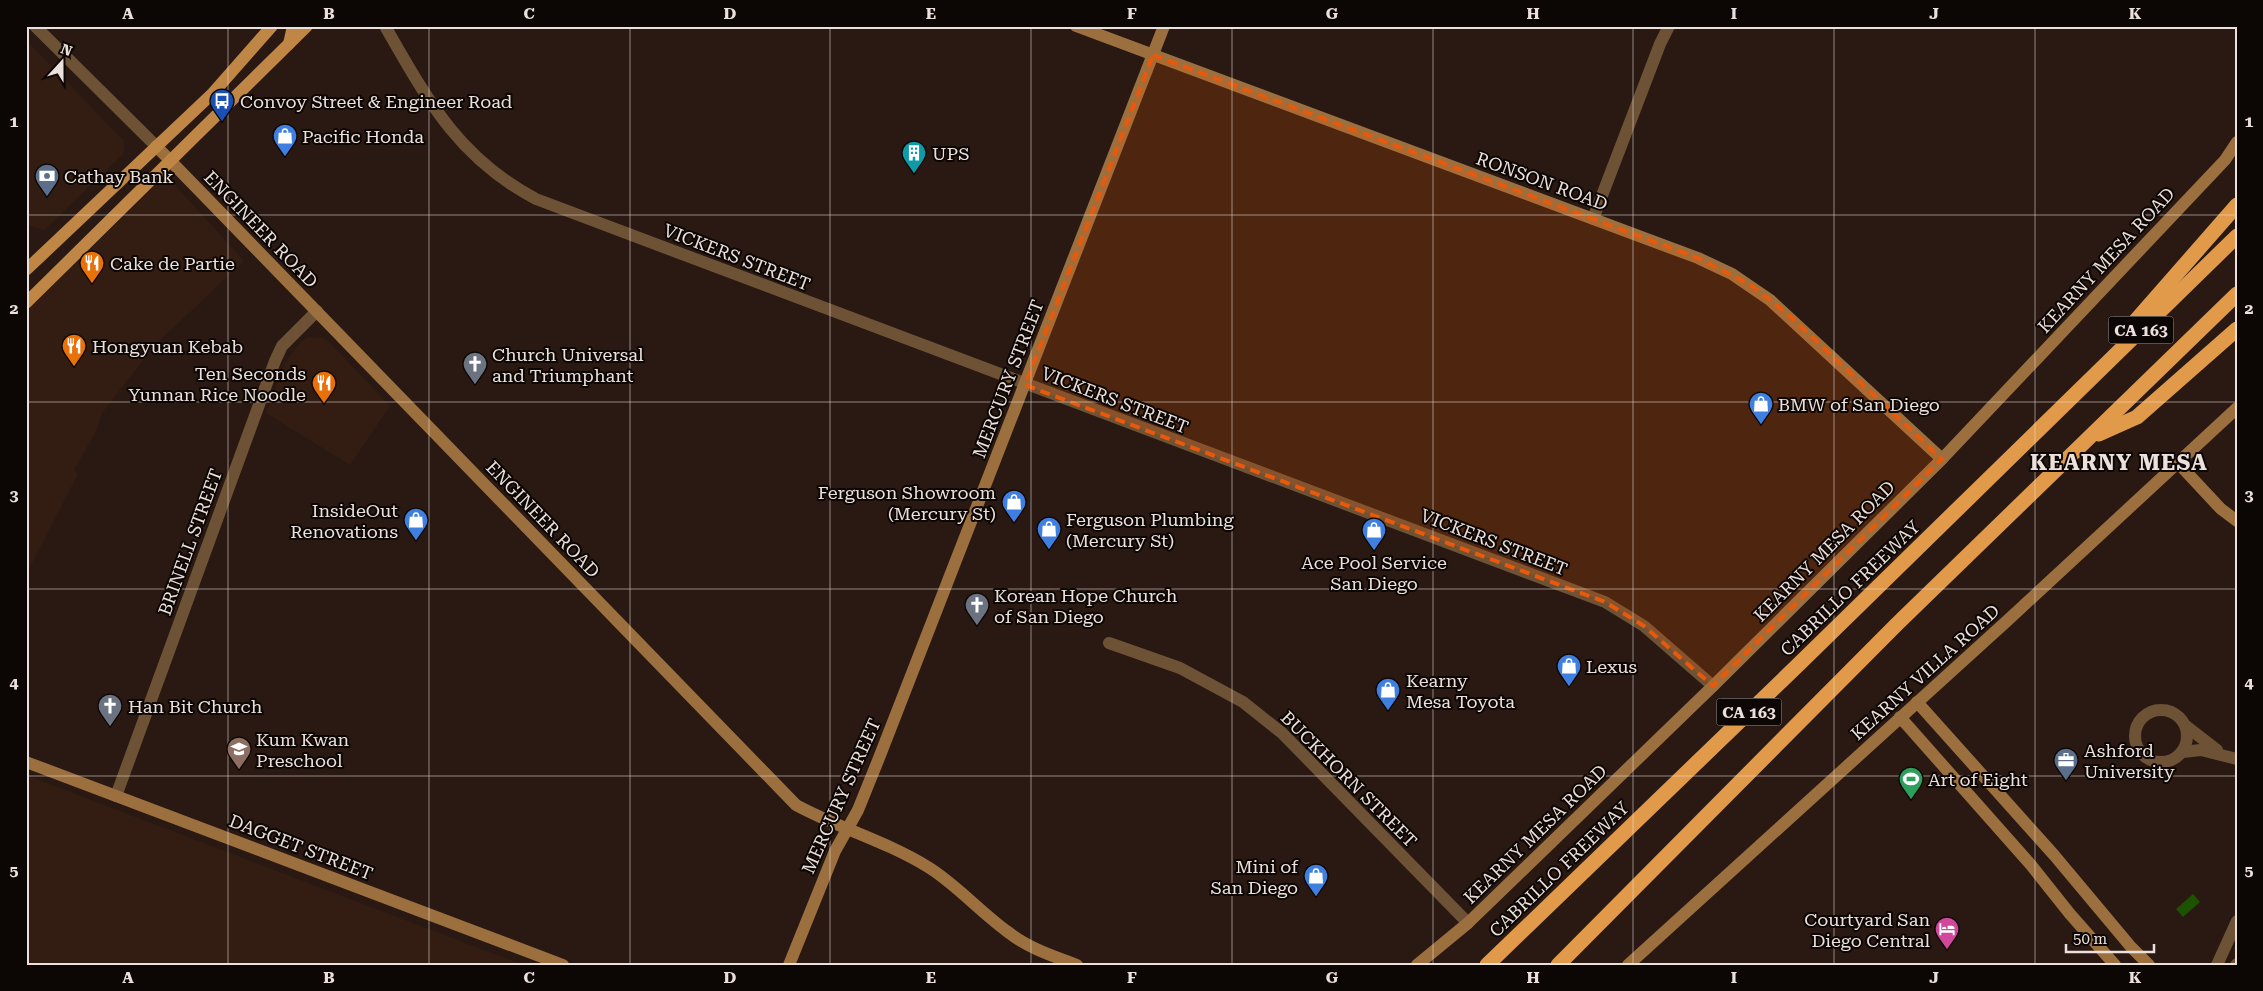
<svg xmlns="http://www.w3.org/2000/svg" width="2263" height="991" viewBox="0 0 2263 991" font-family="'Roboto Serif',serif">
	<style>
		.built { fill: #331d13 }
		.green { fill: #1d5200 }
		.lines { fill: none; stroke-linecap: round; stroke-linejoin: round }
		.street { stroke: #6e5235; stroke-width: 12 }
		.secondary { stroke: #9c6f3f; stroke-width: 12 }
		.primary { stroke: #c08645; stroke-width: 12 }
		.highway { stroke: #e19a4a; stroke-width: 15 }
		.marked { fill: #e8590c; fill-opacity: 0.2; stroke: #e8590c; stroke-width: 4; stroke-dasharray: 10 6; stroke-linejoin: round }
		.grid { fill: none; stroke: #ebe0db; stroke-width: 1; stroke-opacity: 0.55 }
		.labels { text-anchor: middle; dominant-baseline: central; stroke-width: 4; stroke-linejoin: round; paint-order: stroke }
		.shield { fill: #0c0604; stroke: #a89f9a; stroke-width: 1 }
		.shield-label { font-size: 16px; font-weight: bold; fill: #ebe0db }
		.poi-label { font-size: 18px; fill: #ebe0db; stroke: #0c0604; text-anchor: start }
		.street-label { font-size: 18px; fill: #ebe0db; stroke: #0c0604 }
		.district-label { font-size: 22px; font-weight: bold; letter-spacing: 1px; fill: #ebe0db; stroke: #0c0604 }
		.neatline { fill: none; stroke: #ebe0db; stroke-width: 2 }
		.grid-label { font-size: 16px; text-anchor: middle; font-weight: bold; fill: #ebe0db }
	</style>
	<rect width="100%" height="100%" fill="#291912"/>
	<!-- built -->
	<g class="built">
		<polygon points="26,40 124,141 123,154 44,230 26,224"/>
		<polygon points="156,185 175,185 244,261 154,346 102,413 95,433 74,470 78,474 26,575 26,312"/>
		<polygon points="308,337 323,338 328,341 390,406 350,465 266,413 285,363 298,345"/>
		<polygon points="26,775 523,965 26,965"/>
	</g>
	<!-- green -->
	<polygon class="green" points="2193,894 2200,902 2183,917 2176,909"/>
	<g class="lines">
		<!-- street -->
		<g class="street">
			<polyline points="35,26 156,146"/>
			<path d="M385 26C427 99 458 158 536 199L1605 602 1644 626 1713 686"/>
			<polyline points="1593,219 1660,44 1669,26"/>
			<polyline points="1109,643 1180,668 1243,702 1282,733 1468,923"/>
			<circle cx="2161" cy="736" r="26"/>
			<polyline points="2186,726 2217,750"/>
			<polyline points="2182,752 2201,750 2237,759"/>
			<polyline points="116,796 275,361 282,346 317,311"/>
			<polyline points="2217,965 2237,921"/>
			<polyline points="2236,965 2237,964"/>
		</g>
		<!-- secondary -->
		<g class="secondary">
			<polyline points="1076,26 1698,258 1732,274 1770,300 1942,459"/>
			<path d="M156 146 796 805C838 828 886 841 928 867 957 885 980 912 1008 932 1028 948 1053 956 1077 965"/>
			<polyline points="2178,463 2221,509 2237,521"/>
			<polyline points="1917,702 2054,855 2131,947 2149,965"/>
			<polyline points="1900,717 2031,865 2070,914 2115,965"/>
			<polyline points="26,762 563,965"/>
			<polyline points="789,965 835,851 858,810 879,758 1164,26"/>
			<polyline points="1417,965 1468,923 1713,686 1942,459 2225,160 2237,142"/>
			<polyline points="1628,965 2008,620 2237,408"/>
		</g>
		<!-- primary -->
		<g class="primary">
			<polyline points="289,44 293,26"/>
			<polyline points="26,270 213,93 272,26"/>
			<polyline points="26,303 307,26"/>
		</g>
		<!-- highway -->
		<g class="highway">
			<polyline points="2124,334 2237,205"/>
			<polyline points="2099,434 2137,417 2237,329"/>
			<polyline points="1487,965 1799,664 2237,236"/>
			<polyline points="1558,965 1897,624 2237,294"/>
		</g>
	</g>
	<!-- marked area -->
	<path class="marked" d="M1153 55 1698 258 1751 285 1790 316 1942 459 1713 686 1644 626 1605 602 1025 385Z"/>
	<!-- grid -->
	<path class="grid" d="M228 26V965M429 26V965M630 26V965M830 26V965M1031 26V965M1232 26V965M1433 26V965M1633 26V965M1834 26V965M2035 26V965M26 215H2237M26 402H2237M26 589H2237M26 776H2237"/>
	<!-- icons -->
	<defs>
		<symbol id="bus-pin" viewBox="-11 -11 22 30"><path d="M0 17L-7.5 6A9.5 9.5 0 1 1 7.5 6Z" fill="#1a4fb4" stroke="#0c0604"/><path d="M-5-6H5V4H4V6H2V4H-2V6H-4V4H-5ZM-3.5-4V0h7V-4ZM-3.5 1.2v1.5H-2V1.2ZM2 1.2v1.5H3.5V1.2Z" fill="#fff"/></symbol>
		<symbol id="shop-pin" viewBox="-11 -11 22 30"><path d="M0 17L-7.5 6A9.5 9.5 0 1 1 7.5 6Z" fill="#3f7fe0" stroke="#0c0604"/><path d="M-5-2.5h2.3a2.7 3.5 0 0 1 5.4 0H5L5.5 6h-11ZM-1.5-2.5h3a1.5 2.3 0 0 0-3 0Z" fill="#fff"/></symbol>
		<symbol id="building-pin" viewBox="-11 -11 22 30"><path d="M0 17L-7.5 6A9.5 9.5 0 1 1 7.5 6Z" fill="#0f9aa8" stroke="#0c0604"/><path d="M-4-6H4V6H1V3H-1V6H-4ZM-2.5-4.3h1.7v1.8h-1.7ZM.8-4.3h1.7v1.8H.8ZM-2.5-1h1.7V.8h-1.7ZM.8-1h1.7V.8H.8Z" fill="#fff"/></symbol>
		<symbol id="bank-pin" viewBox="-11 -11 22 30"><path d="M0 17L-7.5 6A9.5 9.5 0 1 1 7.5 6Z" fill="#5c6f8a" stroke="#0c0604"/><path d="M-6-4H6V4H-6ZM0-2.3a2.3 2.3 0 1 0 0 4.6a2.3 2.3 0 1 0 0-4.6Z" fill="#fff"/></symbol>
		<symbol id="restaurant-pin" viewBox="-11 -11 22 30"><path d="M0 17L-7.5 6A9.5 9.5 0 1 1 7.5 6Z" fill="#e8710a" stroke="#0c0604"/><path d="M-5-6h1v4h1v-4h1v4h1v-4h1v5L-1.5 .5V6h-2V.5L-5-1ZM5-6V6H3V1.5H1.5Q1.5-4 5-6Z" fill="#fff"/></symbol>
		<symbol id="church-pin" viewBox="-11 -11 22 30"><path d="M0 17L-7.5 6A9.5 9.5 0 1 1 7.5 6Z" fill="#6b7280" stroke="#0c0604"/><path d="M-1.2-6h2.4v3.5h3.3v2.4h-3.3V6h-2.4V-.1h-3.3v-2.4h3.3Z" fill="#fff"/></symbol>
		<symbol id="school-pin" viewBox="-11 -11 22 30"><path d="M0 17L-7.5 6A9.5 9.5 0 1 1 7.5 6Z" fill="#8d6e63" stroke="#0c0604"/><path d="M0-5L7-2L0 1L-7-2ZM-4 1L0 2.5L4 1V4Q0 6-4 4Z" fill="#fff"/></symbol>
		<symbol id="office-pin" viewBox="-11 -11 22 30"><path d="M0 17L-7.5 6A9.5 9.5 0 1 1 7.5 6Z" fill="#5c6f8a" stroke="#0c0604"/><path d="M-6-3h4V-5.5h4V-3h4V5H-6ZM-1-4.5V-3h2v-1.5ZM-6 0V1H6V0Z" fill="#fff"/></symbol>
		<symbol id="stadium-pin" viewBox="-11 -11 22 30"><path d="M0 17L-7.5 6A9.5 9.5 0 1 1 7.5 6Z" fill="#2e9e5b" stroke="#0c0604"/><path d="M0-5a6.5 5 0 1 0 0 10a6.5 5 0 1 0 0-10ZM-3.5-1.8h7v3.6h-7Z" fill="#fff"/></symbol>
		<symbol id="hotel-pin" viewBox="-11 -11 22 30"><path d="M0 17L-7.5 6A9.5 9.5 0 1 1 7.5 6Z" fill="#d1479c" stroke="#0c0604"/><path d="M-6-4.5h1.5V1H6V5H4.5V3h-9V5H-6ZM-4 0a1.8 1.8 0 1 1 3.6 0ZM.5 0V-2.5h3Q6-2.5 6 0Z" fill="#fff"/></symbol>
	</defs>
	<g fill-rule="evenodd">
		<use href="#bus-pin" x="208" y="87" width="28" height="38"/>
		<use href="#shop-pin" x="271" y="122" width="28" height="38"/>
		<use href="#building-pin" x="900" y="139" width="28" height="38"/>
		<use href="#bank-pin" x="33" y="162" width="28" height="38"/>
		<use href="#restaurant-pin" x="78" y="249" width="28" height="38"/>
		<use href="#restaurant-pin" x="60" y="332" width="28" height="38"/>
		<use href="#church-pin" x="461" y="350" width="28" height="38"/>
		<use href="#restaurant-pin" x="310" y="369" width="28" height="38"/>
		<use href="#shop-pin" x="1747" y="390" width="28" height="38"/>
		<use href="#shop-pin" x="1000" y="488" width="28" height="38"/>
		<use href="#shop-pin" x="402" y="506" width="28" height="38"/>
		<use href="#shop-pin" x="1035" y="515" width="28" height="38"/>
		<use href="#shop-pin" x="1360" y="516" width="28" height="38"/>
		<use href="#church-pin" x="963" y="591" width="28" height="38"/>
		<use href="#shop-pin" x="1555" y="652" width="28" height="38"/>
		<use href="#shop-pin" x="1374" y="676" width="28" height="38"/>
		<use href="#church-pin" x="96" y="692" width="28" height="38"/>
		<use href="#school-pin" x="225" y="735" width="28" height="38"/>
		<use href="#office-pin" x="2052" y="746" width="28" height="38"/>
		<use href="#stadium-pin" x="1897" y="765" width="28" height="38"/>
		<use href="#shop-pin" x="1302" y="862" width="28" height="38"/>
		<use href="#hotel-pin" x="1933" y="915" width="28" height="38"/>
	</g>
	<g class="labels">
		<!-- shield labels -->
		<g class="shield">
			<rect x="2108.5" y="316.5" width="65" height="27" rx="4"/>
			<rect x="1716.5" y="698.5" width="65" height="27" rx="4"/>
		</g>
		<g class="shield-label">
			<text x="2141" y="330">CA 163</text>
			<text x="1749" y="712">CA 163</text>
		</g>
		<!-- poi labels -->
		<g class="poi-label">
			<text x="240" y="101">Convoy Street &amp; Engineer Road</text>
			<text x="302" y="136">Pacific Honda</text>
			<text x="932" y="153">UPS</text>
			<text x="64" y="176">Cathay Bank</text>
			<text x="110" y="263">Cake de Partie</text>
			<text x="92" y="346">Hongyuan Kebab</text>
			<text x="492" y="354">Church Universal<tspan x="492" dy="21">and Triumphant</tspan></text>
			<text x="306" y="373" text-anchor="end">Ten Seconds<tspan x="306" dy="21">Yunnan Rice Noodle</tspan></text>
			<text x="1778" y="404">BMW of San Diego</text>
			<text x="996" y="492" text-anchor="end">Ferguson Showroom<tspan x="996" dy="21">(Mercury St)</tspan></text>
			<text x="398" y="510" text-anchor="end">InsideOut<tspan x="398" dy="21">Renovations</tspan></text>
			<text x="1066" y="519">Ferguson Plumbing<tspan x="1066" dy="21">(Mercury St)</tspan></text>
			<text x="1374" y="562" text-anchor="middle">Ace Pool Service<tspan x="1374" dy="21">San Diego</tspan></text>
			<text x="994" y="595">Korean Hope Church<tspan x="994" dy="21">of San Diego</tspan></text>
			<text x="1586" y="666">Lexus</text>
			<text x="1406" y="680">Kearny<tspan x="1406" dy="21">Mesa Toyota</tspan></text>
			<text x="128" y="706">Han Bit Church</text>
			<text x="256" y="739">Kum Kwan<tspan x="256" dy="21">Preschool</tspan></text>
			<text x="2084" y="750">Ashford<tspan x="2084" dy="21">University</tspan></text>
			<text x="1928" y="779">Art of Eight</text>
			<text x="1298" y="866" text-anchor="end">Mini of<tspan x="1298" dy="21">San Diego</tspan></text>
			<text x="1930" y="919" text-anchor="end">Courtyard San<tspan x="1930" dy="21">Diego Central</tspan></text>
		</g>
		<!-- street labels -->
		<g class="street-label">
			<text transform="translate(1542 181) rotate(20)">RONSON ROAD</text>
			<text transform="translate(261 229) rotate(46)">ENGINEER ROAD</text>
			<text transform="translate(737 257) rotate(21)">VICKERS STREET</text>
			<text transform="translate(2106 260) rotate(-47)">KEARNY MESA ROAD</text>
			<text transform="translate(1008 379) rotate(-69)">MERCURY STREET</text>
			<text transform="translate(1115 400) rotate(21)">VICKERS STREET</text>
			<text transform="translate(543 519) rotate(46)">ENGINEER ROAD</text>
			<text transform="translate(190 542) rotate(-70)">BRINELL STREET</text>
			<text transform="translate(1494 542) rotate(21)">VICKERS STREET</text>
			<text transform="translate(1824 551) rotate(-45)">KEARNY MESA ROAD</text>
			<text transform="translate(1850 588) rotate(-44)">CABRILLO FREEWAY</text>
			<text transform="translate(1925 672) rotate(-42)">KEARNY VILLA ROAD</text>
			<text transform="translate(1349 779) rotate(45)">BUCKHORN STREET</text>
			<text transform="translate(841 796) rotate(-66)">MERCURY STREET</text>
			<text transform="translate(1535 834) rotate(-44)">KEARNY MESA ROAD</text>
			<text transform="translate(301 847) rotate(21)">DAGGET STREET</text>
			<text transform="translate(1559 869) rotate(-44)">CABRILLO FREEWAY</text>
		</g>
		<!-- district labels -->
		<g class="district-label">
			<text x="2119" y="462">KEARNY MESA</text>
		</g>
	</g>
	<!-- border -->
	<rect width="2263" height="991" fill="none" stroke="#0c0604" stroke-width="55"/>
	<!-- north arrow -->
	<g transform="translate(62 62) rotate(21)" stroke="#0c0604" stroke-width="4" paint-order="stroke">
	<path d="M0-4L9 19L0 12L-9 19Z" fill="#ebe0db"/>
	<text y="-8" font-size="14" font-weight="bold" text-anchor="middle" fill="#ebe0db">N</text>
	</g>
	<!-- scale -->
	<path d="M2066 944v8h88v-8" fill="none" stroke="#ebe0db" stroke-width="2.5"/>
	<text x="2073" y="944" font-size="15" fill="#ebe0db" stroke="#0c0604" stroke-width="4" paint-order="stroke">50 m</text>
	<rect x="28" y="28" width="2208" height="936" class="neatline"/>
	<g class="grid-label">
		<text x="128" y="19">A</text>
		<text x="329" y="19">B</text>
		<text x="529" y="19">C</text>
		<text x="730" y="19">D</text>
		<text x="931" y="19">E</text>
		<text x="1132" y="19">F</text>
		<text x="1332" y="19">G</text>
		<text x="1533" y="19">H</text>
		<text x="1734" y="19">I</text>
		<text x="1934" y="19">J</text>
		<text x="2135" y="19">K</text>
		<text x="14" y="127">1</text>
		<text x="2249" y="127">1</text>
		<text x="14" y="314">2</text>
		<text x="2249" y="314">2</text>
		<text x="14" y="501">3</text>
		<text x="2249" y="501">3</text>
		<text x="14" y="688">4</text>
		<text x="2249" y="688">4</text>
		<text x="14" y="876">5</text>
		<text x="2249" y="876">5</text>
		<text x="128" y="983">A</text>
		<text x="329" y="983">B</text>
		<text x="529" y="983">C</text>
		<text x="730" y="983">D</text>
		<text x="931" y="983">E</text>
		<text x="1132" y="983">F</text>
		<text x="1332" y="983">G</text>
		<text x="1533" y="983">H</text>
		<text x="1734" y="983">I</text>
		<text x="1934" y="983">J</text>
		<text x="2135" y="983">K</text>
	</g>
</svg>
